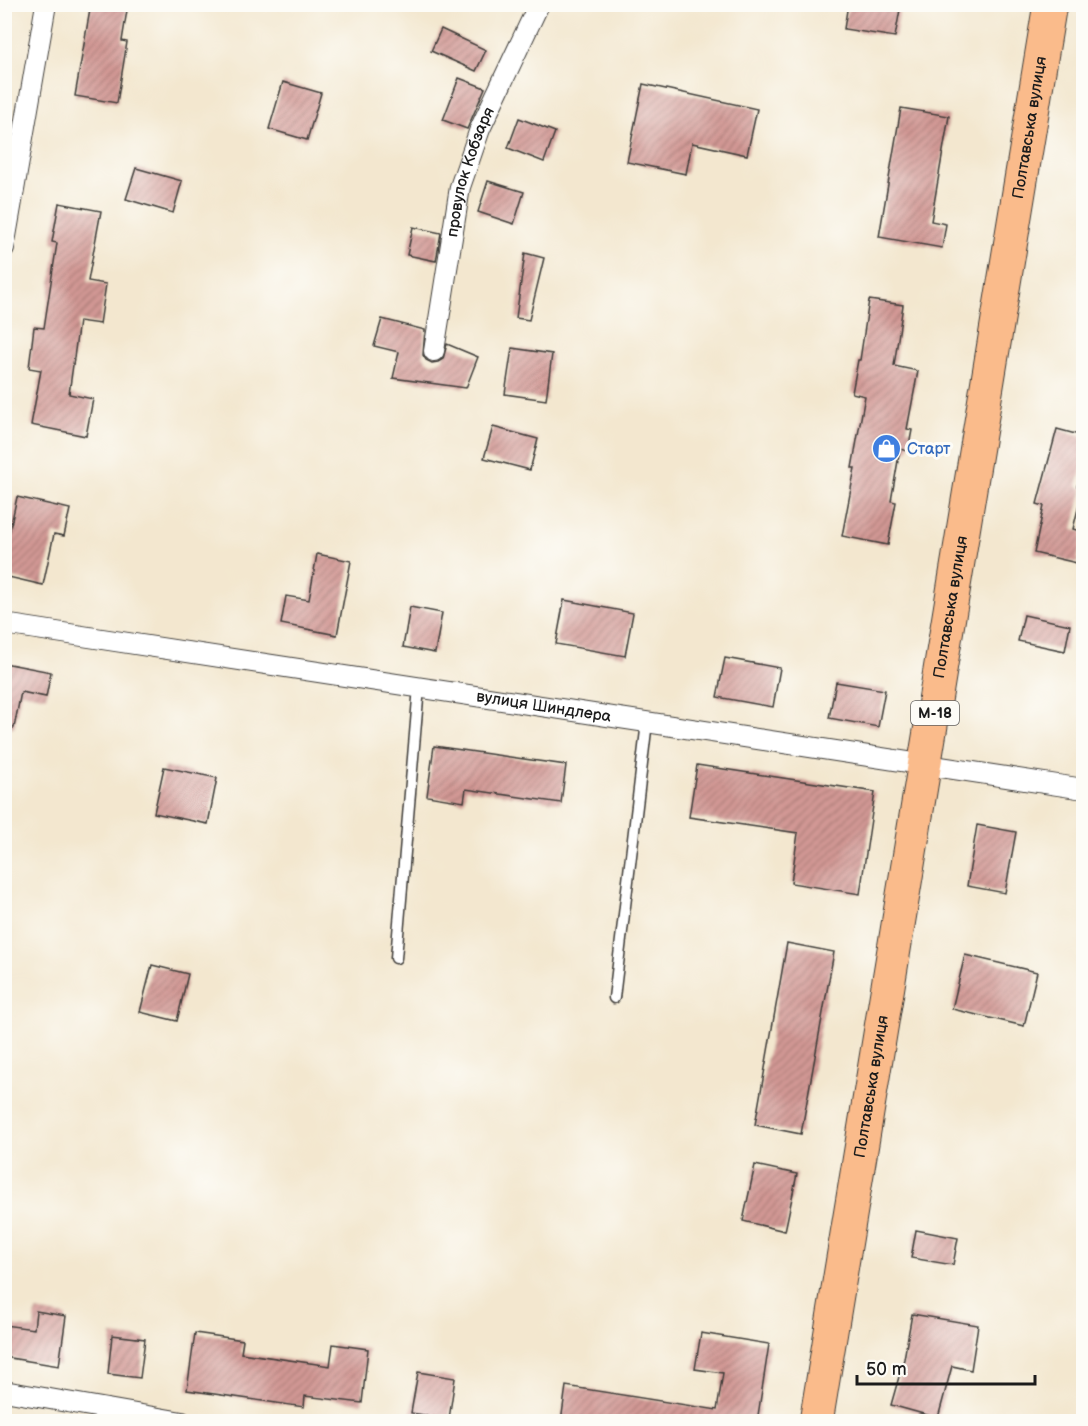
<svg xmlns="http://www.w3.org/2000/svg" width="1088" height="1426" viewBox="0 0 1088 1426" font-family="'Balsamiq Sans',sans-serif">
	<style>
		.building { fill: url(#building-hatch) }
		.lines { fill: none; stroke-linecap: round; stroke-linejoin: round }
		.service-casing { stroke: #3c3a37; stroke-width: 13 }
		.minor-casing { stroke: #3c3a37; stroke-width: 22 }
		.trunk-casing { stroke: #3c3a37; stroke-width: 35 }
		.service { stroke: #fff; stroke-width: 10 }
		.minor { stroke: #fff; stroke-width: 20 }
		.trunk { stroke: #fabb8b; stroke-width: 33 }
		.labels { text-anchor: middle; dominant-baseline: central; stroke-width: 6; stroke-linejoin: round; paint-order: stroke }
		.shield { fill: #fdfcf7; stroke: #605f5e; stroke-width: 1.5 }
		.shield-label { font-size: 15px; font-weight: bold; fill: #1c1c1c }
		.street-label { font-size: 16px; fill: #1c1c1c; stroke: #fdfcf7 }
		.shop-label { font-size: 16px; fill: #366cbe; stroke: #fdfcf7; text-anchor: start }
	</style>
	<defs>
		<pattern id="building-hatch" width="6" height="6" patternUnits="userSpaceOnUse" patternTransform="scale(1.5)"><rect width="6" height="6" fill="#d29894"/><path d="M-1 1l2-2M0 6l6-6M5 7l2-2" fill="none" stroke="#aa7b78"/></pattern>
	</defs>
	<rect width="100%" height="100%" fill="#fdfcf7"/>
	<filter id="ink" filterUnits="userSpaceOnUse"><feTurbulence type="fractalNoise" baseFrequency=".0167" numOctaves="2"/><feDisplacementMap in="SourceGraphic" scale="12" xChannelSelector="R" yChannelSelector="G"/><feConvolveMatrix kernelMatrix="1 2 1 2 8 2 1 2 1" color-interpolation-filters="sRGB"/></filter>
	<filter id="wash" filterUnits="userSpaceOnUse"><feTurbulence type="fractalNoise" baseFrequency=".008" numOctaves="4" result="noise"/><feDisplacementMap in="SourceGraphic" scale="24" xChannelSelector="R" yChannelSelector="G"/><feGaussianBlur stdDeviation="1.35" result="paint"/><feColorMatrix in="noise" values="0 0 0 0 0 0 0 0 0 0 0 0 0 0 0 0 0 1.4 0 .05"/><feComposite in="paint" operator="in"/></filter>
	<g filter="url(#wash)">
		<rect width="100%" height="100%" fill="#f3e7cf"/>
		<g id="blocks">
			<!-- building -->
			<g class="building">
				<polygon points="91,4 128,4 122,41 127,42 117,103 75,96"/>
				<polygon points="848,4 901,4 895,37 844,29"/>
				<polygon points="441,29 486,50 476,71 431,51"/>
				<polygon points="459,78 485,88 467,129 443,120"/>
				<polygon points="283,82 321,93 307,140 269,129"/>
				<polygon points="643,84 757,109 747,155 692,143 686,174 627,162"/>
				<polygon points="901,108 949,116 931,221 946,224 942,248 879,237"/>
				<polygon points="519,118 555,132 544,162 508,148"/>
				<polygon points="136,168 182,181 173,213 126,199"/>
				<polygon points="488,181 524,192 514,224 478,212"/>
				<polygon points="59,203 101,211 88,281 106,284 100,324 79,321 69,394 93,399 86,436 31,425 41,370 29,368 34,327 44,328 57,243 52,242"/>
				<polygon points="413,227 441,233 436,261 407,255"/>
				<polygon points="525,253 544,258 529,320 516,318"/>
				<polygon points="869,300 903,305 894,366 918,371 907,429 912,430 908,451 900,449 891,501 896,502 888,545 842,536 855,468 852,468 865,396 852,393 858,360 860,360"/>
				<polygon points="382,319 425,330 423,355 426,360 432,363 438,362 443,359 447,344 478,357 466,388 393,378 399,352 374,346"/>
				<polygon points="512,348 552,354 546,400 505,394"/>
				<polygon points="493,427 538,439 530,470 484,458"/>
				<polygon points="1057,429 1083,436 1083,465 1077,486 1083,489 1073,529 1083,532 1077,563 1034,553 1044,506 1037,504"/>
				<polygon points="17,497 70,509 64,536 54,534 43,585 4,576 4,543 7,543"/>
				<polygon points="317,554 351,561 337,635 281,624 286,596 309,600"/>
				<polygon points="564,600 633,613 625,656 556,644"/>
				<polygon points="410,607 442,613 435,653 403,647"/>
				<polygon points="1024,615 1070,625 1065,651 1018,641"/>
				<polygon points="725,658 780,668 773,707 717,697"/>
				<polygon points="4,663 51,672 46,697 21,692 14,728 4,727"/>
				<polygon points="836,682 885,690 878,727 829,718"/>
				<polygon points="434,746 566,765 561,803 466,789 464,802 427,796"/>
				<polygon points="697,765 875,792 860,894 791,883 798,833 689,817"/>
				<polygon points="164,767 217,778 208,824 154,813"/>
				<polygon points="977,825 1016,832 1005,893 967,886"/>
				<polygon points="787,943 834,952 801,1134 755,1125"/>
				<polygon points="965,955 1037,972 1024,1026 952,1009"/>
				<polygon points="152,965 188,974 177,1021 140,1012"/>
				<polygon points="755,1165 797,1174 785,1231 743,1221"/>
				<polygon points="916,1230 958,1238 953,1265 911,1258"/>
				<polygon points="36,1311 66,1316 59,1366 4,1357 4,1325 34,1329"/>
				<polygon points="912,1314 978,1325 971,1370 952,1366 938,1418 891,1405 904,1359"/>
				<polygon points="195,1333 243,1340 241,1353 330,1366 333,1344 368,1349 362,1403 305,1396 304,1407 187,1390"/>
				<polygon points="701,1333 769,1344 757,1422 561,1422 566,1386 717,1410 723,1373 695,1369"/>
				<polygon points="112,1335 145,1339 140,1378 108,1374"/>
				<polygon points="418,1372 455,1378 449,1419 411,1413"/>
			</g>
		</g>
	</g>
	<g filter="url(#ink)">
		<use href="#blocks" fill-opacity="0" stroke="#3c3a37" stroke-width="1.5"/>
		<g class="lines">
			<defs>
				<g id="service">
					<polyline points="396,958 419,687"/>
					<polyline points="614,998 647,722"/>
				</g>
				<g id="minor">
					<polyline points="4,248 46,4"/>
					<path id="s1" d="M434 351 460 187 480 129 539 4"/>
					<path id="s2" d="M4 624 1084 789"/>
					<polyline points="4,1391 182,1422"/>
				</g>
				<g id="trunk">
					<path id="s3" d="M816 1422 1050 4"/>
				</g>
			</defs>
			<!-- service casing -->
			<use href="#service" class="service-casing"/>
			<!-- minor casing -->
			<use href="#minor" class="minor-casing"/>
			<!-- trunk casing -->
			<use href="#trunk" class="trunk-casing"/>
			<!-- service -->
			<use href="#service" class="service"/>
			<!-- minor -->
			<use href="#minor" class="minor"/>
			<!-- trunk -->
			<use href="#trunk" class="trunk"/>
		</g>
	</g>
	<!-- icons -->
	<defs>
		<symbol id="shop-disc" viewBox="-11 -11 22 22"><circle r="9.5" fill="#3f7fe0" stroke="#fdfcf7"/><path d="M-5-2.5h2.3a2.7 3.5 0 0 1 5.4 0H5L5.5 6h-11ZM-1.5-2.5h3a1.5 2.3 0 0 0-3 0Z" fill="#fff"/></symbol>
	</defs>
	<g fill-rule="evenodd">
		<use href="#shop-disc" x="870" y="432" width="33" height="33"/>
	</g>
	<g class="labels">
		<!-- shield labels -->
		<rect class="shield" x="911" y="701" width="48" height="24" rx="4.5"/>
		<g class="shield-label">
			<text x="935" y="713">М-18</text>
		</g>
		<!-- street labels -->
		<g class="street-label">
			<text stroke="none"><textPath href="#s3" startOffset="1312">Полтавська вулиця</textPath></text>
			<text stroke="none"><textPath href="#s1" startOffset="183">провулок Кобзаря</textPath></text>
			<text stroke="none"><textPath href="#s3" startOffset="826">Полтавська вулиця</textPath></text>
			<text stroke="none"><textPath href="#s2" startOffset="546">вулиця Шиндлера</textPath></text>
			<text stroke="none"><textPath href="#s3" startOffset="340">Полтавська вулиця</textPath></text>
		</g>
		<!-- shop labels -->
		<g class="shop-label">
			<text x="907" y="449">Старт</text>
		</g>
	</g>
	<!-- margin -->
	<rect width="1088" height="1426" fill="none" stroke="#fdfcf7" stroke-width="24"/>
	<!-- scale -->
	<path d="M857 1375v9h178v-9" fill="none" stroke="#1c1c1c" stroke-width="3"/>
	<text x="866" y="1375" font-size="18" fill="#1c1c1c" stroke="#fdfcf7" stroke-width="4.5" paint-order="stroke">50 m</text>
</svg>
